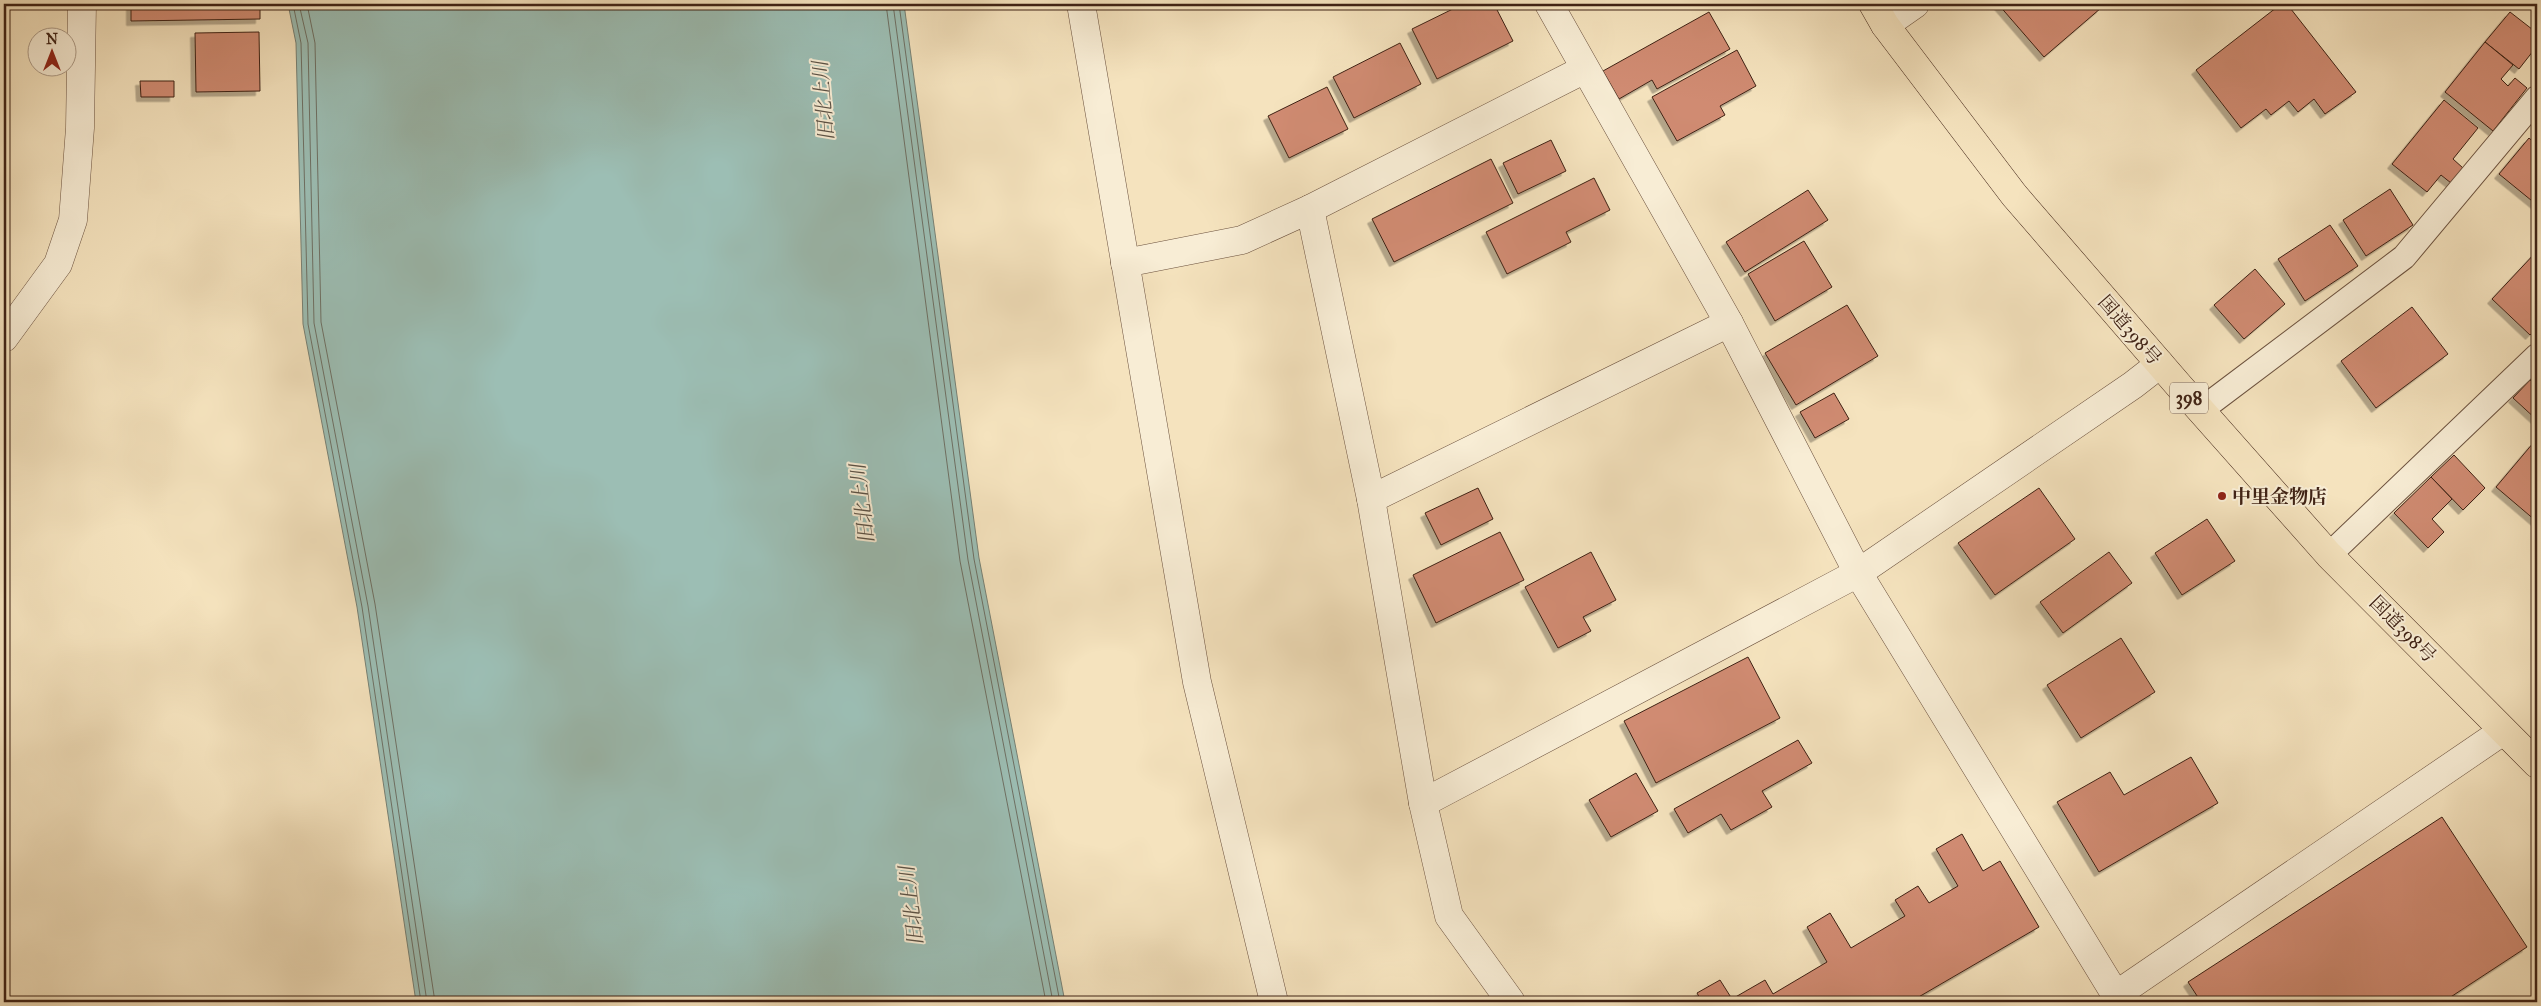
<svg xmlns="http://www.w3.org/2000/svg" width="2541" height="1006" viewBox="0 0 2541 1006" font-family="'IM FELL Great Primer','Noto Serif JP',serif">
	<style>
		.water { fill: #9cbeb4; stroke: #778074 }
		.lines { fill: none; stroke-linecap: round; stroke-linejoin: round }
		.shore { stroke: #6e7064; stroke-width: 1 }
		.building { fill: #d08b72; stroke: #3f2215; filter: url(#shadow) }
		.service-casing { stroke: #6c523f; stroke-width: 26 }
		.minor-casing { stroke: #6c523f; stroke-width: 29 }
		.trunk-casing { stroke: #3f2215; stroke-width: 29 }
		.service { stroke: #f8edd5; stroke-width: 24 }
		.minor { stroke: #f8edd5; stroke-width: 28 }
		.trunk { stroke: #f5e3be; stroke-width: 28 }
		.poi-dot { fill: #8f2418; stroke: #f8edd5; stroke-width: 2 }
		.labels { text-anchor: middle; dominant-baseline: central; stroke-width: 4; stroke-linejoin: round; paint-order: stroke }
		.shield { fill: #f8edd5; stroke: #765f4f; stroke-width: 1 }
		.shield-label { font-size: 18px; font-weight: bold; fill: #3f2215 }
		.street-label { font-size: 19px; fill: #3f2215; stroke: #f8edd5 }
		.poi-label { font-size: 19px; font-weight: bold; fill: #3f2215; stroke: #f8edd5; text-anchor: start }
		.water-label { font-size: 20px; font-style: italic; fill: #5b5145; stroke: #f8edd5 }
	</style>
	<defs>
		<filter id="shadow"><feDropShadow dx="-4.5" dy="4.5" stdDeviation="0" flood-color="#0004"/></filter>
	</defs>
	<rect width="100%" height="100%" fill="#f5e3be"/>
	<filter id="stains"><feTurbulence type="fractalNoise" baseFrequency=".004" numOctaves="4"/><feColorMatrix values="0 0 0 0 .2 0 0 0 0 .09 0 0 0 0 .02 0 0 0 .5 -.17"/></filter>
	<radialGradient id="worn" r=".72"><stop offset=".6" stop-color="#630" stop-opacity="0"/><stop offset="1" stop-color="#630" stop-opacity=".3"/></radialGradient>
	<!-- water -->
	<polygon class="water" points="288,4 904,4 979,558 1065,1002 416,1002 357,607 303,324 296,43"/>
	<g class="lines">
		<!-- shore -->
		<g class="shore">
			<polyline points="293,4 301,43 308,324 362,607 421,1002"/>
			<polyline points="299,4 308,43 314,323 368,606 427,1002"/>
			<polyline points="307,4 315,43 321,322 375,604 435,1002"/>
			<polyline points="886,4 960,561 1046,1002"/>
			<polyline points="893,4 968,560 1053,1002"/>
			<polyline points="899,4 974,559 1060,1002"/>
		</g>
	</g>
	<!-- building -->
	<g class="building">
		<polygon points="131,4 260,4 260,19 131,21"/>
		<polygon points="1463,4 1494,4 1513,41 1437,79 1412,29"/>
		<polygon points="1998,4 2098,4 2101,8 2044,57"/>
		<polygon points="2281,4 2287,4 2356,92 2325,114 2314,99 2298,112 2289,101 2271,115 2266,109 2241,128 2196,70"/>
		<polygon points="1709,12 1730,49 1657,89 1652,80 1619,99 1603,71"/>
		<polygon points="2510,12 2537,33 2537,46 2519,69 2485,42"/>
		<polygon points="259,32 260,91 196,92 195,33"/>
		<polygon points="2485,42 2513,65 2501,79 2508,86 2515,78 2527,88 2493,131 2445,92"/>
		<polygon points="1400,43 1421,84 1354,118 1333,77"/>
		<polygon points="1737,50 1756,86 1720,106 1725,115 1677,141 1652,97"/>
		<polygon points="140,81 174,81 174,97 141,97"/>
		<polygon points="1327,87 1348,129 1289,158 1268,116"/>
		<polygon points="2444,100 2478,128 2453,159 2463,168 2451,183 2441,175 2427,192 2392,164"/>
		<polygon points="2529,138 2537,145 2537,205 2499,174"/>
		<polygon points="1551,140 1566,171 1518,194 1503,163"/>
		<polygon points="1491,159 1513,203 1394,262 1372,219"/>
		<polygon points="1594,178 1610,210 1566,232 1571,242 1507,274 1486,232"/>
		<polygon points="2390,189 2413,225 2366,256 2343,220"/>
		<polygon points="1808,190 1828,220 1745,272 1726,242"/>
		<polygon points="2330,225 2358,266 2305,301 2278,259"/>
		<polygon points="1804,241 1832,287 1775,321 1748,274"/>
		<polygon points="2537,251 2537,328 2530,335 2492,299"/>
		<polygon points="2255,269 2285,304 2244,339 2214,305"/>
		<polygon points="1847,305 1878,356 1796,405 1765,353"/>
		<polygon points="2412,307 2448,354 2376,408 2341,361"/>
		<polygon points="2530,380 2537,387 2537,420 2513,398"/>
		<polygon points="1834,393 1849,419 1815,438 1800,412"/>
		<polygon points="2534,442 2537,445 2536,521 2496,487"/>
		<polygon points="2454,455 2485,488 2463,510 2431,477"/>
		<polygon points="2431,477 2452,499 2432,519 2444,532 2428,548 2394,513"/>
		<polygon points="1478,488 1493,519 1441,545 1425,513"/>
		<polygon points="2039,488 2075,539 1995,595 1958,543"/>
		<polygon points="2207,519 2235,561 2182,595 2155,553"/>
		<polygon points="1500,532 1524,580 1436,623 1413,575"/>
		<polygon points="1591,552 1616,600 1583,617 1591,631 1558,648 1525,587"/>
		<polygon points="2109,552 2132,583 2063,633 2040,602"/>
		<polygon points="2121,638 2155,692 2081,738 2047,685"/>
		<polygon points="1748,657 1780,718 1656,783 1624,721"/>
		<polygon points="1798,740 1812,763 1762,791 1772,807 1731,830 1721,814 1688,833 1674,809"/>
		<polygon points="2191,757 2218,803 2099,872 2057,802 2110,772 2124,795"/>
		<polygon points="1636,773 1658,811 1611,837 1589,800"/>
		<polygon points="2442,817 2527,947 2443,1002 2201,1002 2188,982"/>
		<polygon points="1962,834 1983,871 2000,861 2039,927 1910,1002 1702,1002 1697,993 1720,980 1732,999 1765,980 1773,994 1827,962 1807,927 1830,913 1851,948 1905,916 1895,900 1918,886 1929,903 1958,886 1936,849"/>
	</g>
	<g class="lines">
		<defs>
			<g id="service">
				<polyline points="2201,410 2404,257 2537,98"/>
				<polyline points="2329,555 2537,356"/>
			</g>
			<g id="minor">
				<polyline points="1081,4 1197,682 1274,1002"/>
				<polyline points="1549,4 1729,323 1858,573 2120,1002"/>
				<polyline points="1885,25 1915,4"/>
				<polyline points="1125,263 1242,240 1310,209"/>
				<polyline points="4,338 58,264 73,220 80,128 82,4"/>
				<polyline points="1371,499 1729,323"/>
				<polyline points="1423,803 1858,573 2133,385 2160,364"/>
				<polyline points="2116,995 2503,731"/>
				<polyline points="1511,1002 1449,916 1423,803 1371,499 1310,209 1585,69"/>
			</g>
			<polyline id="trunk" points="1873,4 1885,25 2014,195 2180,387 2329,555 2537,764"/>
		</defs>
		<!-- service casing -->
		<use href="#service" class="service-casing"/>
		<!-- minor casing -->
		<use href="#minor" class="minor-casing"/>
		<!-- trunk casing -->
		<use href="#trunk" class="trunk-casing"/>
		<!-- service -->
		<use href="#service" class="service"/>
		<!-- minor -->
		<use href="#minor" class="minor"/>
		<!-- trunk -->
		<use href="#trunk" class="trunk"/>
	</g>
	<!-- markers -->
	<circle class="poi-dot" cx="2222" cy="496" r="5"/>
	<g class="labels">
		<!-- shield labels -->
		<rect class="shield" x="2170" y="382.5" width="38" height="31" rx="4"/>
		<g class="shield-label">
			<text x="2189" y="398">398</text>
		</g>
		<!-- street labels -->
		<g class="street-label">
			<text transform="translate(2130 330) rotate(49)">国道398号</text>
			<text transform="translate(2403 629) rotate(45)">国道398号</text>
		</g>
		<!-- poi labels -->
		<g class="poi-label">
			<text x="2232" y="496">中里金物店</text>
		</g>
		<!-- water labels -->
		<g class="water-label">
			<text transform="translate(823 101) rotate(-95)">旧北上川</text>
			<text transform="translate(862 504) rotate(-97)">旧北上川</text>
			<text transform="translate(911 906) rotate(-97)">旧北上川</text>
		</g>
	</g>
	<!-- margin -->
	<rect width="2541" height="1006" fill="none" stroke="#f5e3be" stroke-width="20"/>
	<rect x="5" y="5" width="2531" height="996" fill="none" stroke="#3f2215" stroke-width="2.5"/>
	<rect x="10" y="10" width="2521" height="986" fill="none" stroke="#3f2215"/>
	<!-- north arrow -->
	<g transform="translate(52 52)"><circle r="24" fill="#f8edd5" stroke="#ae9c88"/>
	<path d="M0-4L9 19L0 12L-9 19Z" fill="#8f2418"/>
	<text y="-8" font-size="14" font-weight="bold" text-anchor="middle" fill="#3f2215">N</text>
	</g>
	<rect width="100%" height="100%" filter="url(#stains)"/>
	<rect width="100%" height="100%" fill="url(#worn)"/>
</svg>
